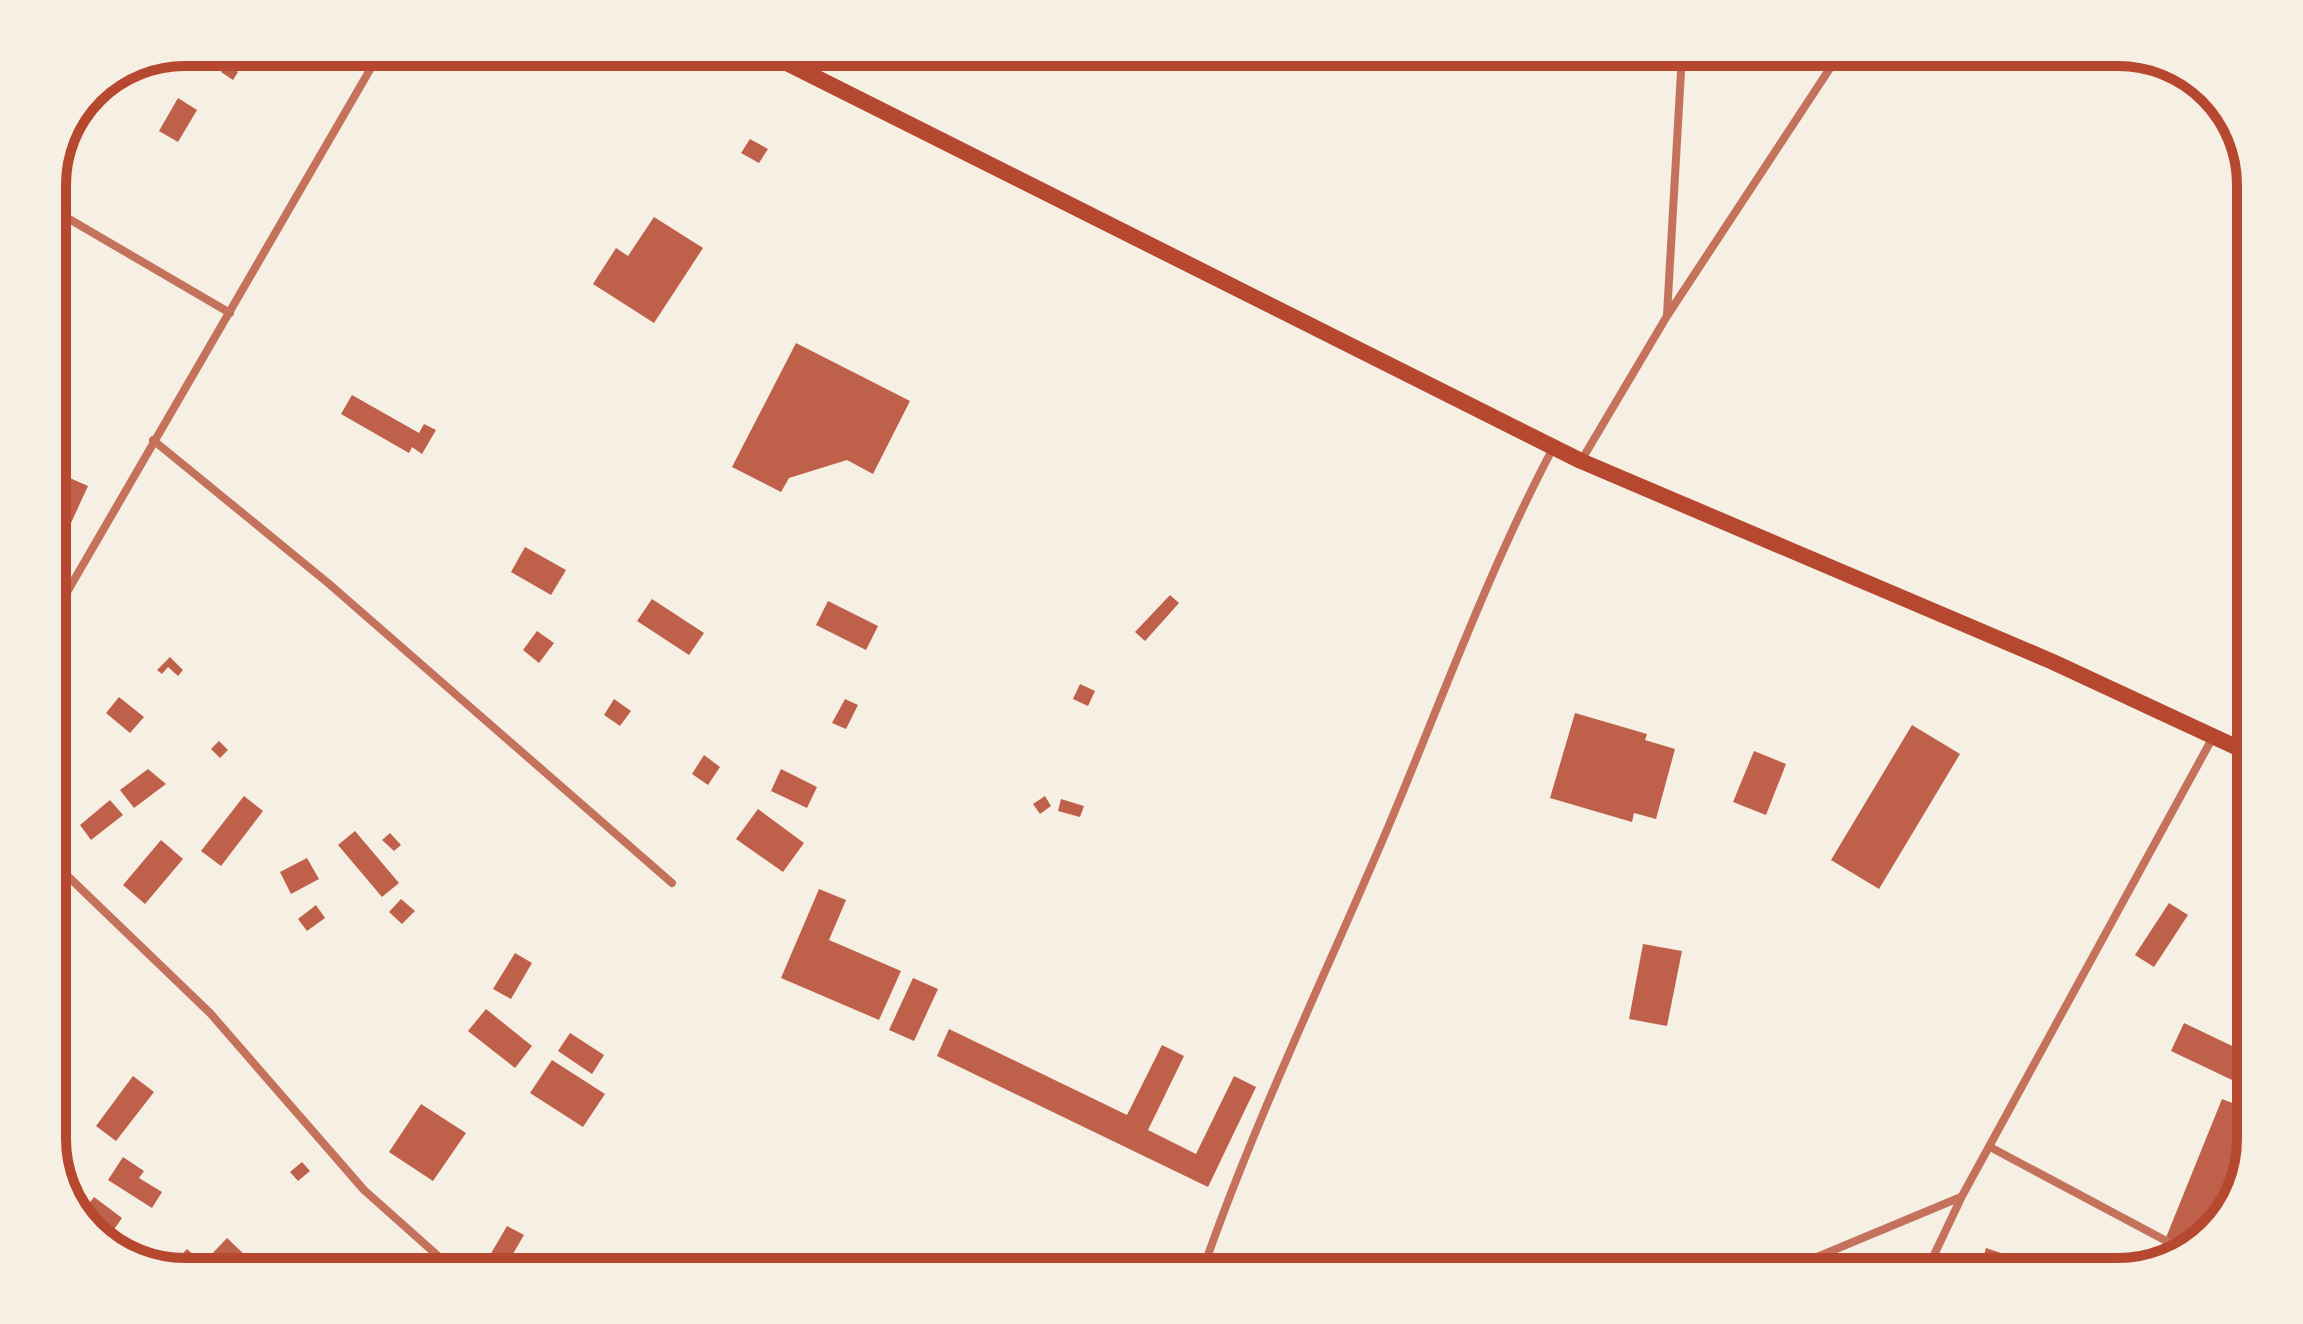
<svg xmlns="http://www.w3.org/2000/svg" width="2303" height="1324" viewBox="0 0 2303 1324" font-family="Cabin,sans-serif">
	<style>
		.building { fill: #bf614a }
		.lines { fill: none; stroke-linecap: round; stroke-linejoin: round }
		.minor { stroke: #c5725c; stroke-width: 8 }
		.secondary { stroke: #b5482f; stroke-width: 16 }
		.rim { fill: none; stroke: #b5482f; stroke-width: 10 }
	</style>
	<rect width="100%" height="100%" fill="#f6efe4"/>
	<!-- building -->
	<g class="building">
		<polygon points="226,64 238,72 233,80 221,72"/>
		<polygon points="178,98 197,110 178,142 159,131"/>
		<polygon points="750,139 768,149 759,163 741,153"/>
		<polygon points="654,217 703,248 654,323 593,284 616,248 628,256"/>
		<polygon points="796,343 910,401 873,474 847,460 789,478 781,492 732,467"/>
		<polygon points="352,395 419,433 424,424 436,430 422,454 412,447 409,453 341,414"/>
		<polygon points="52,470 88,486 71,523 52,515"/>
		<polygon points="52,542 67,549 60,562 52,559"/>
		<polygon points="525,547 566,570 551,595 511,572"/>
		<polygon points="1170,595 1179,603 1145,641 1135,632"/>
		<polygon points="652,599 704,633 689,655 637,621"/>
		<polygon points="828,601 878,626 866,650 816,625"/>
		<polygon points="537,631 554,643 539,663 523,650"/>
		<polygon points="170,657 183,670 178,676 168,667 162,674 157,670"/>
		<polygon points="1080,684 1095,691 1088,706 1073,699"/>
		<polygon points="119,697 144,717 130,733 106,713"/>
		<polygon points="614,699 631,711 620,726 604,715"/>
		<polygon points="845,699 858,705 846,729 832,723"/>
		<polygon points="1575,713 1647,734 1645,740 1675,749 1656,819 1634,813 1632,822 1550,798"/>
		<polygon points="1912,725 1960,754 1879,889 1831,860"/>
		<polygon points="219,741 228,750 220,758 211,749"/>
		<polygon points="1754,751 1786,764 1766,815 1733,802"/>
		<polygon points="704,755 720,767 708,785 692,774"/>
		<polygon points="148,769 166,784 134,808 120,790"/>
		<polygon points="781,769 817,787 807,808 771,791"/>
		<polygon points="244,796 263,811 221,866 201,851"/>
		<polygon points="1045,796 1051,806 1040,814 1033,804"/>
		<polygon points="1061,799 1084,806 1080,817 1058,811"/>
		<polygon points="110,800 123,815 91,840 80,825"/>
		<polygon points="758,809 804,843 783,872 736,839"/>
		<polygon points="355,831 399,883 382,897 338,845"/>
		<polygon points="390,833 401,845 394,851 382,840"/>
		<polygon points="161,840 183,859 145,904 123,885"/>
		<polygon points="307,858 319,879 291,894 280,872"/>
		<polygon points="819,889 846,900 829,940 901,971 879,1020 781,978"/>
		<polygon points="401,899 415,911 402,924 389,912"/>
		<polygon points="2169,903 2188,915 2154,967 2135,955"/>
		<polygon points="316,905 325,918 307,931 298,919"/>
		<polygon points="1643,944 1682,951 1667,1026 1629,1019"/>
		<polygon points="515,953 532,963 511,999 493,989"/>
		<polygon points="913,978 938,989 914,1041 889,1030"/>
		<polygon points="486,1009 532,1046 515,1068 468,1031"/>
		<polygon points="2184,1023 2251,1055 2251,1089 2171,1051"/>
		<polygon points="949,1029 1127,1115 1162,1045 1184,1056 1148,1130 1196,1154 1234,1076 1256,1087 1208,1187 937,1056"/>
		<polygon points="570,1033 604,1055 592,1074 558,1051"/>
		<polygon points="552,1060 605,1094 583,1127 530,1093"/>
		<polygon points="133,1076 154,1092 116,1141 96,1126"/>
		<polygon points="2222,1099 2251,1110 2251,1139 2233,1205 2189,1249 2165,1240"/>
		<polygon points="421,1104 466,1133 433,1181 389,1152"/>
		<polygon points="123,1157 144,1171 139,1178 162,1192 152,1208 108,1180"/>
		<polygon points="302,1162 310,1171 298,1181 290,1172"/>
		<polygon points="94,1197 122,1218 108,1238 79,1216"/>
		<polygon points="507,1226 524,1235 503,1271 486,1262"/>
		<polygon points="227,1238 263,1272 227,1272 210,1256"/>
		<polygon points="1986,1248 2013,1257 2007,1272 1979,1271"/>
		<polygon points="187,1249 197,1258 184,1272 175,1269 171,1266"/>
	</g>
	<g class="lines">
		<!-- minor -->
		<g class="minor">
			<polyline points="52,209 230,313"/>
			<polyline points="1667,315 1682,54"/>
			<polyline points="153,440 328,583 672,883"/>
			<polyline points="1581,461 1667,316 1840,53"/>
			<polyline points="52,618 375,61"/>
			<polyline points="52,861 210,1013 364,1190 456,1272"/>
			<polyline points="1990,1147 2187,1252"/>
			<path d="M1202 1272C1255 1119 1326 974 1389 825 1442 699 1489 569 1553 448"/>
			<polyline points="1781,1272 1961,1197"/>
			<polyline points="1926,1272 1962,1196 2213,737"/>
		</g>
		<!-- secondary -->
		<polyline class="secondary" points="779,59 1581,461 2053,662 2251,754"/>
	</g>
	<!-- crop -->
	<path d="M0 0H2303V1324H0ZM185 66H2118A119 119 0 0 1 2237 185V1139A119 119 0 0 1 2118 1258H185A119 119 0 0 1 66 1139V185A119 119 0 0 1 185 66Z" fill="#f6efe4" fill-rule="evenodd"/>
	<path class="rim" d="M185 66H2118A119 119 0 0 1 2237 185V1139A119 119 0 0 1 2118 1258H185A119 119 0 0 1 66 1139V185A119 119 0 0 1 185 66Z"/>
</svg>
